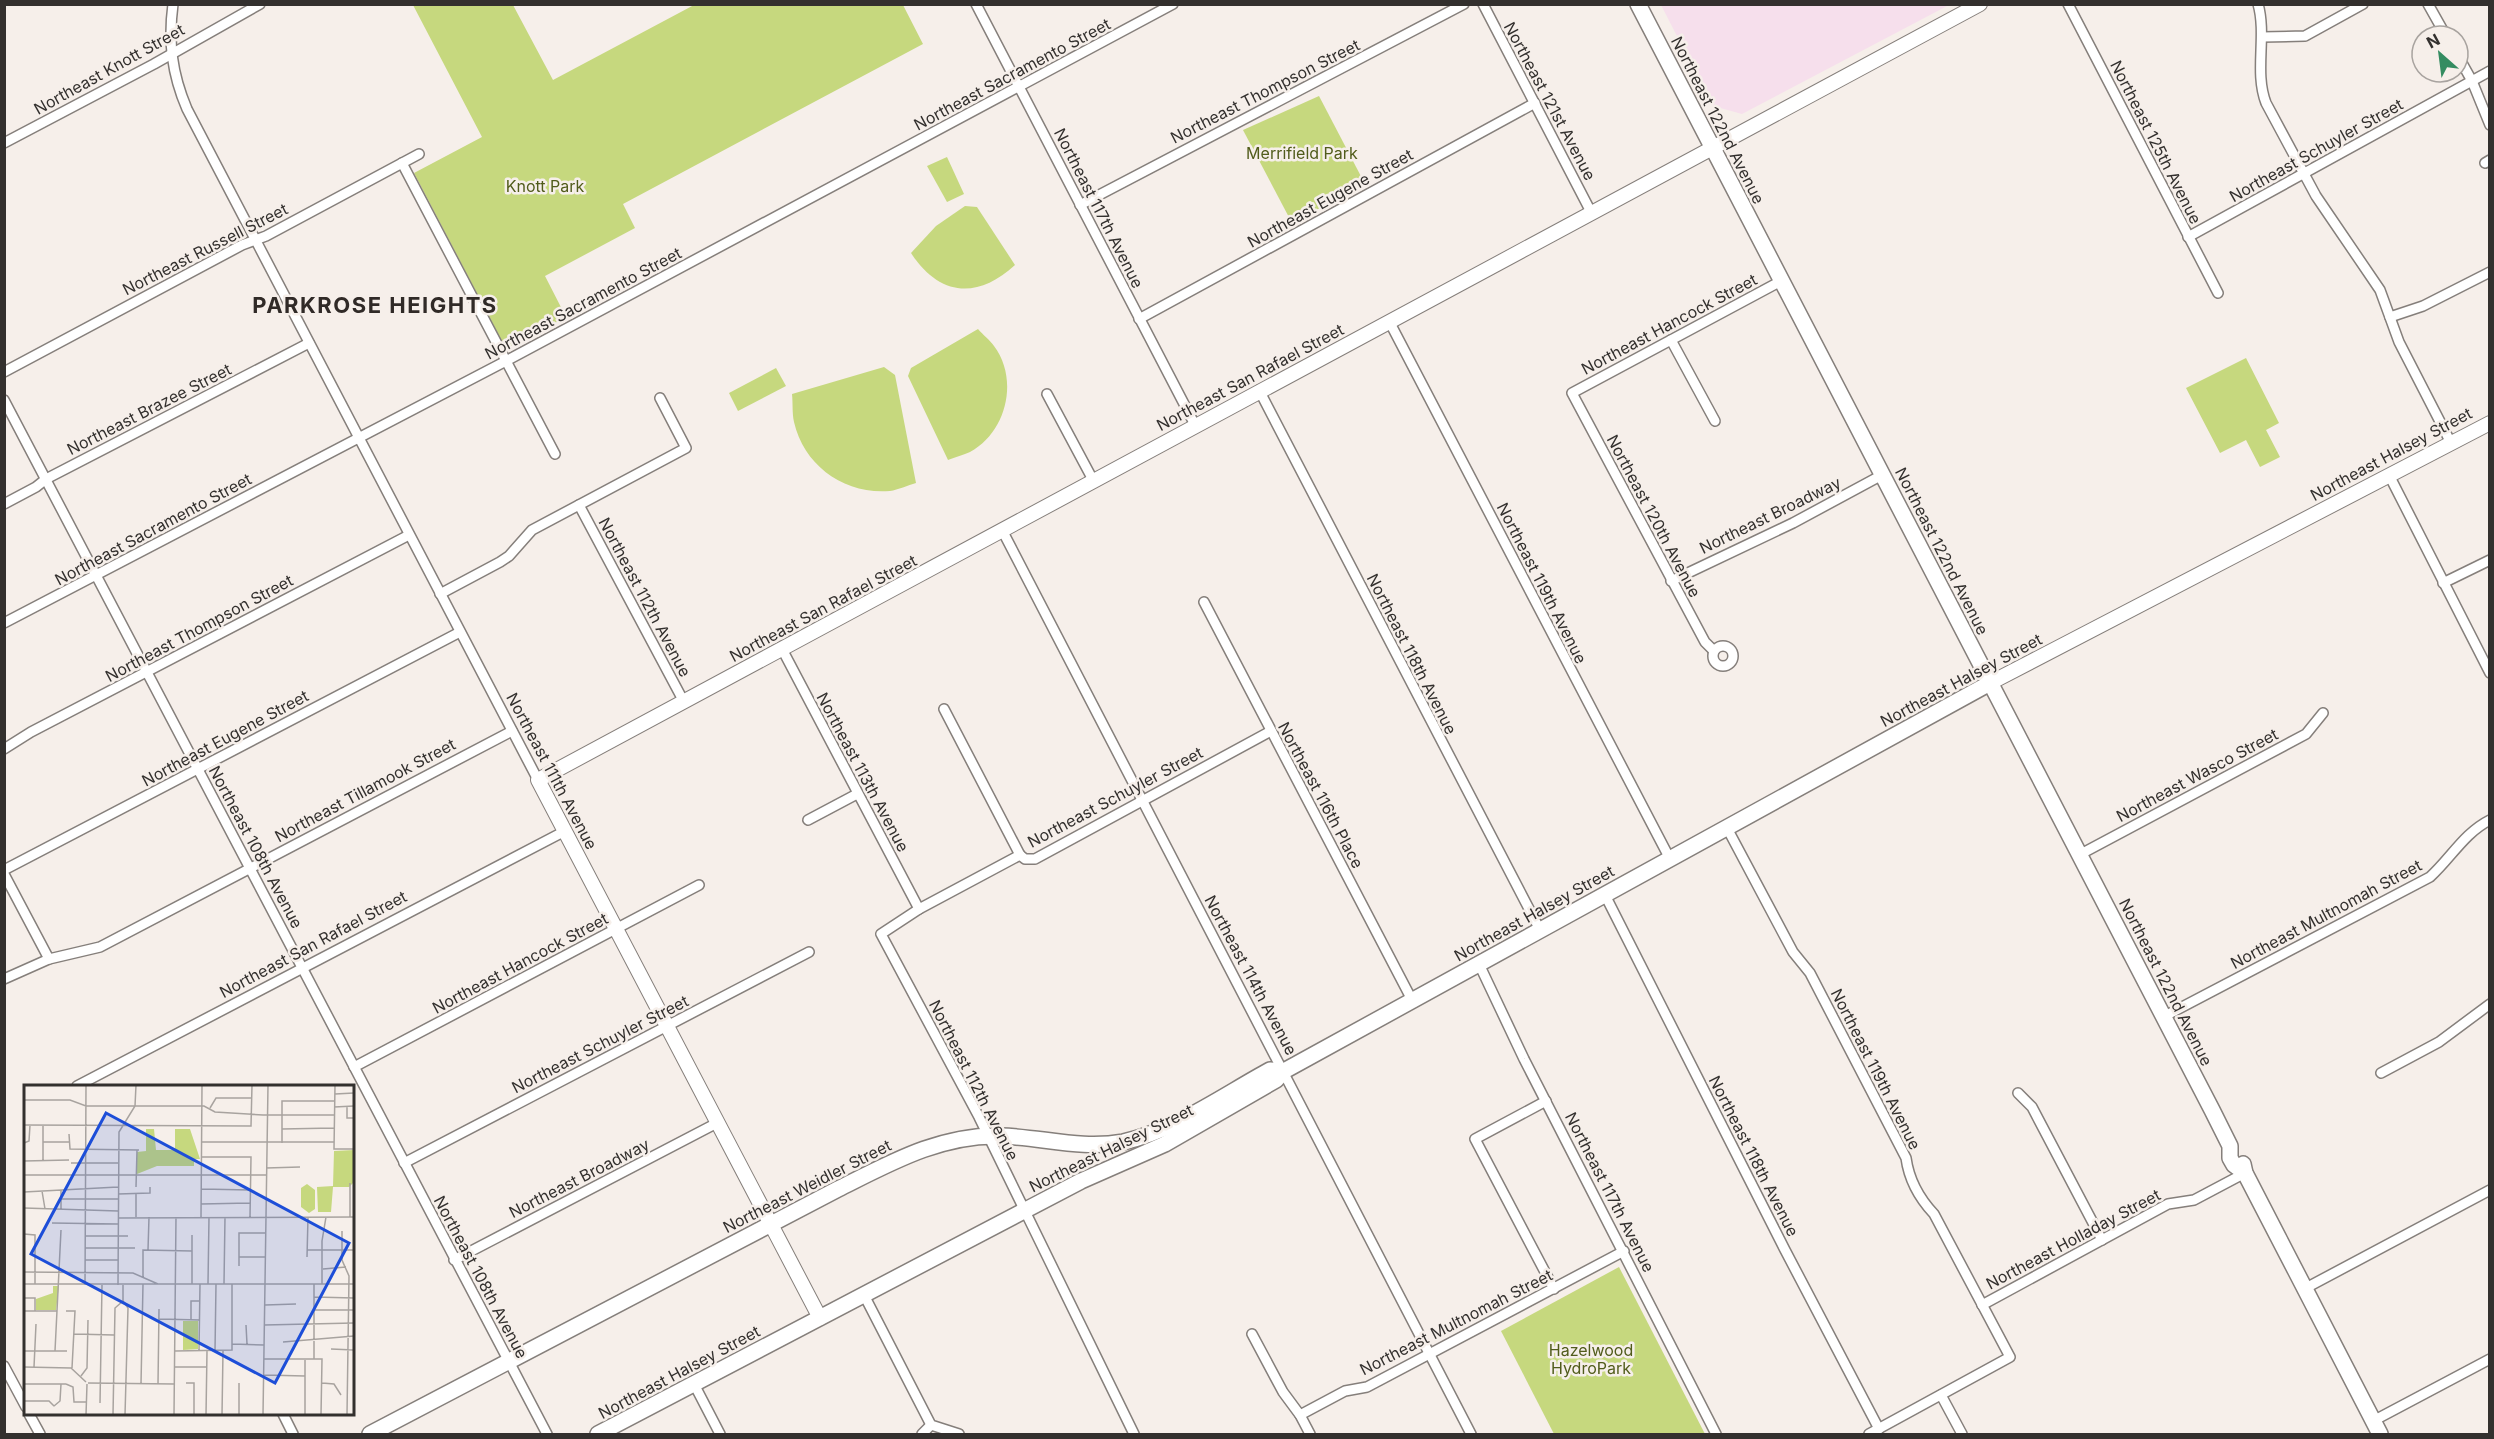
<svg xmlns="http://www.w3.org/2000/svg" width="2494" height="1439" viewBox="0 0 2494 1439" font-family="Inter,sans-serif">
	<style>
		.industrial { fill: #f6dfec }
		.green { fill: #c6d87e }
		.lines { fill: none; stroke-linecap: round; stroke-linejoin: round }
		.street-casing { stroke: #857f7b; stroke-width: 12 }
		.secondary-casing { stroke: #857f7b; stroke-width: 16 }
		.primary-casing { stroke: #857f7b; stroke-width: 18 }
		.street { stroke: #fff; stroke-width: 9 }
		.secondary { stroke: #fff; stroke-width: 14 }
		.primary { stroke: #fff; stroke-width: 15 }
		.labels { text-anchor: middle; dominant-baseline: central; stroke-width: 5; stroke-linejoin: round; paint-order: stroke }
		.street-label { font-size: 16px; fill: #33302e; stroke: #f6efea }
		.park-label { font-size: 16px; fill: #515c1b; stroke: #f6efea }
		.district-label { font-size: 22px; font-weight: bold; letter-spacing: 1.5px; fill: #302a27; stroke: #f6efea }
		.inset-road { fill: none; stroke: #a8a39f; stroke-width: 1.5 }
		.view { fill: #1d4ed8; fill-opacity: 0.15; stroke: #1d4ed8; stroke-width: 3 }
		.inset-edge { fill: none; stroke: #33302e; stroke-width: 3 }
	</style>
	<rect width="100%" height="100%" fill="#f6efea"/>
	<!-- industrial -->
	<polygon class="industrial" points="1661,5 1949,5 1742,114 1713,106"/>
	<!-- green -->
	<g class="green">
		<polygon points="413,5 513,5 553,80 694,5 903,5 923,44 623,204 635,228 545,276 566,317 506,349 414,173 482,137"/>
		<polygon points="1319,96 1365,184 1292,223 1243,130"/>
		<polygon points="947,157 964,194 947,202 927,166"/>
		<path d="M965 206 977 207 1015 265C977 300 939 296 911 253L936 226Z"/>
		<path d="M978 329C983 335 990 340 994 346 1019 379 1007 432 970 452 964 455 955 457 948 460L908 376 911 368Z"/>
		<polygon points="2246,358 2279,423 2266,430 2280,457 2260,467 2246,440 2220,453 2186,388"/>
		<path d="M884 367 895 375 916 483C908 485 898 490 890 491 845 495 804 466 794 422 792 413 793 403 792 394Z"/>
		<polygon points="776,368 786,386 738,411 729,393"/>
		<polygon points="1619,1267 1705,1434 1554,1434 1501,1331"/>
	</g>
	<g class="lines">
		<defs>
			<g id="street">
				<path d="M173 4C168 42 172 74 187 109L538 780"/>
				<polyline points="976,4 1195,425"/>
				<polyline points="1483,4 1591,212"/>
				<polyline points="2068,4 2218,293"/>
				<path d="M2258 4C2267 36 2254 72 2266 103L2316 196 2380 290 2399 342 2451 443"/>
				<polyline points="2428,4 2446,36"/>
				<polyline points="2262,37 2305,36 2363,4"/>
				<polyline points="2458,56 2472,81 2490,125"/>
				<polyline points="4,143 154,64 260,4"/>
				<polyline points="402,163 555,454"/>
				<polyline points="2485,163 2490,160"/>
				<polyline points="1080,205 1464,4"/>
				<polyline points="2188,237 2490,71"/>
				<polyline points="2390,317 2423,306 2490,272"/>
				<polyline points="1139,319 1535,103"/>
				<polyline points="1389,321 1670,859"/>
				<polyline points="1671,340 1715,421"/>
				<polyline points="4,372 242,245 266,236 419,154"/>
				<polyline points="1259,390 1540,930"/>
				<polyline points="1047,394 1093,480"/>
				<polyline points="4,400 547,1434"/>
				<polyline points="2389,475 2490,673"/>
				<polyline points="4,504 36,487 46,479 309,343"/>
				<polyline points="579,505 684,702"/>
				<polyline points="1002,530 1471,1434"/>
				<polyline points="1671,581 1793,523 1882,475"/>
				<polyline points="2443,583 2490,560"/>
				<polyline points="440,594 500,562 509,556 532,530 686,448 660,398"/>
				<polyline points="1204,602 1412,1000"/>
				<polyline points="4,623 506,361 1173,4"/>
				<circle cx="1723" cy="656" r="10"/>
				<polyline points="782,649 919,909"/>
				<polyline points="1714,651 1705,642 1572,393 1781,281"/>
				<polyline points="944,709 1020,855"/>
				<polyline points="4,749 31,732 409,535"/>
				<polyline points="808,820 857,794"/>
				<path d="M1727 828 1793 952 1810 973 1906 1158C1909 1180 1919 1198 1934 1214L2010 1357 1869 1434"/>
				<polyline points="1020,855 919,909 881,934 979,1117 1134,1434"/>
				<polyline points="1020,855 1025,859 1035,859 1271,731"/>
				<polyline points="2079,855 2306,734 2323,713"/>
				<polyline points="4,870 460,632"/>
				<polyline points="4,874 49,959"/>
				<polyline points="1605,895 1785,1250 1879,1429"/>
				<polyline points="1479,964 1524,1059 1716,1434"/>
				<polyline points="4,979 49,959 100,947 512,731"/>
				<path d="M2163 1017 2430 877C2451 858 2464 833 2490 820"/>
				<polyline points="354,1067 699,885"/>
				<polyline points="2381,1073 2439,1042 2490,1004"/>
				<polyline points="77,1086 565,831"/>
				<polyline points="2018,1093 2032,1107 2102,1240"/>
				<polyline points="1546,1101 1475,1139 1554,1289"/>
				<polyline points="404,1163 809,952"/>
				<polyline points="454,1260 717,1123"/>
				<polyline points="2304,1289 2490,1190"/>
				<polyline points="864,1295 931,1425 959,1434"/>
				<polyline points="1982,1305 2168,1204 2194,1200 2245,1173"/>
				<polyline points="1252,1334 1283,1392 1300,1415 1310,1434"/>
				<polyline points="4,1366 26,1407"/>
				<polyline points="694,1384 720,1434"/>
				<polyline points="1941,1395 1962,1434"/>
				<polyline points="29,1414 40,1434"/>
				<polyline points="283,1414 293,1434"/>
				<polyline points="1300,1415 1345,1391 1367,1387 1624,1251"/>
				<polyline points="2373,1421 2490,1359"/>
				<polyline points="922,1434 931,1425"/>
			</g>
			<g id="secondary">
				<polyline points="1990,683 2490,423"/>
				<polyline points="820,1318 538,780 1980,4"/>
			</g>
			<g id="primary">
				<polyline points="1638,4 2212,1110 2230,1146 2230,1158 2234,1165 2245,1173"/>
				<polyline points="2243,1164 2245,1173 2380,1434"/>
				<path d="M370 1434 838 1189C890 1163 941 1134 1001 1136 1042 1137 1081 1150 1123 1142 1174 1131 1224 1095 1270 1070L1284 1071"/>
				<polyline points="598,1434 1081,1181 1165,1144 1276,1080 1284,1071 1990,683"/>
			</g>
		</defs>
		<!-- street casing -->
		<use href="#street" class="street-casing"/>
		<!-- secondary casing -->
		<use href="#secondary" class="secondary-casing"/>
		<!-- primary casing -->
		<use href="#primary" class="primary-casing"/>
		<!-- street -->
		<use href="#street" class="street"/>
		<!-- secondary -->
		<use href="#secondary" class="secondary"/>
		<!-- primary -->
		<use href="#primary" class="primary"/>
	</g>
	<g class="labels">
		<!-- street labels -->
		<g class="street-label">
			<text transform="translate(109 69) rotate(-29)">Northeast Knott Street</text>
			<text transform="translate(1012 74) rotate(-28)">Northeast Sacramento Street</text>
			<text transform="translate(1265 91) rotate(-27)">Northeast Thompson Street</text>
			<text transform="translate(1550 101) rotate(62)">Northeast 121st Avenue</text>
			<text transform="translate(1718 120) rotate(63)">Northeast 122nd Avenue</text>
			<text transform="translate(2156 142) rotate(63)">Northeast 125th Avenue</text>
			<text transform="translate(2316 150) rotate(-29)">Northeast Schuyler Street</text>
			<text transform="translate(1330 198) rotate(-29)">Northeast Eugene Street</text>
			<text transform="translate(1099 208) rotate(63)">Northeast 117th Avenue</text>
			<text transform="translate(205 249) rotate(-27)">Northeast Russell Street</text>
			<text transform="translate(583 303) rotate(-28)">Northeast Sacramento Street</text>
			<text transform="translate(1669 324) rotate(-28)">Northeast Hancock Street</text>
			<text transform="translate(1250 377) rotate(-28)">Northeast San Rafael Street</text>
			<text transform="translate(149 409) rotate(-27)">Northeast Brazee Street</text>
			<text transform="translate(2391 454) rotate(-28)">Northeast Halsey Street</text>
			<text transform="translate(1770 515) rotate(-26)">Northeast Broadway</text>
			<text transform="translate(1654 516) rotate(62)">Northeast 120th Avenue</text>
			<text transform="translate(153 529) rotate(-28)">Northeast Sacramento Street</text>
			<text transform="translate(1942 551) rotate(63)">Northeast 122nd Avenue</text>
			<text transform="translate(1542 583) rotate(63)">Northeast 119th Avenue</text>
			<text transform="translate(645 597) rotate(62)">Northeast 112th Avenue</text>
			<text transform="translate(823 608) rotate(-28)">Northeast San Rafael Street</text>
			<text transform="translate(199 628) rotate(-28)">Northeast Thompson Street</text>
			<text transform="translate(1412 654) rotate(63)">Northeast 118th Avenue</text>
			<text transform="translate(1961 680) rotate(-28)">Northeast Halsey Street</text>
			<text transform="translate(225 738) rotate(-28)">Northeast Eugene Street</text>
			<text transform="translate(552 771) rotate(62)">Northeast 111th Avenue</text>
			<text transform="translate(863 772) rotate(62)">Northeast 113th Avenue</text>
			<text transform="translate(2197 775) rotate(-28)">Northeast Wasco Street</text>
			<text transform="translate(365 790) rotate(-28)">Northeast Tillamook Street</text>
			<text transform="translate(1321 795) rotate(62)">Northeast 116th Place</text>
			<text transform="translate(1115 797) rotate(-28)">Northeast Schuyler Street</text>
			<text transform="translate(256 847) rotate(62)">Northeast 108th Avenue</text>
			<text transform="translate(1534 913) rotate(-29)">Northeast Halsey Street</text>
			<text transform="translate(2326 914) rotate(-28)">Northeast Multnomah Street</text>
			<text transform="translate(313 944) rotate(-28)">Northeast San Rafael Street</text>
			<text transform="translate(520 963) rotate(-28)">Northeast Hancock Street</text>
			<text transform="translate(1251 975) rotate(62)">Northeast 114th Avenue</text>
			<text transform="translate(2166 982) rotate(63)">Northeast 122nd Avenue</text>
			<text transform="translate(600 1044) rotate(-27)">Northeast Schuyler Street</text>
			<text transform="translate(1876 1069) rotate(63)">Northeast 119th Avenue</text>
			<text transform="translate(974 1080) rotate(63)">Northeast 112th Avenue</text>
			<text transform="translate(1111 1148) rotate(-26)">Northeast Halsey Street</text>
			<text transform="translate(1754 1156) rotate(63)">Northeast 118th Avenue</text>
			<text transform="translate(579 1178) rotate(-27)">Northeast Broadway</text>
			<text transform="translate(807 1186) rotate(-27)">Northeast Weidler Street</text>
			<text transform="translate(1610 1192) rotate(63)">Northeast 117th Avenue</text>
			<text transform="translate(2073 1239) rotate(-28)">Northeast Holladay Street</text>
			<text transform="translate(481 1277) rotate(62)">Northeast 108th Avenue</text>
			<text transform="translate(1456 1322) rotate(-27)">Northeast Multnomah Street</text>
			<text transform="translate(679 1372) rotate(-28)">Northeast Halsey Street</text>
		</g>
		<!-- park labels -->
		<g class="park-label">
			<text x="1302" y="153">Merrifield Park</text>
			<text x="545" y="186">Knott Park</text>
			<text x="1591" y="1350">Hazelwood<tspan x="1591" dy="18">HydroPark</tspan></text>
		</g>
		<!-- district labels -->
		<g class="district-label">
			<text x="375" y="305">PARKROSE HEIGHTS</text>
		</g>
	</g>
	<!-- overview -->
	<g transform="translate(24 1085)">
		<rect width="330" height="330" fill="#f6efea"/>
		<path d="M122 44H130L132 65H151V44H166L176 74H170V81H133L113 89V67L122 66ZM330 65V97L325 102H309L307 127H294L293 102 309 101 310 66ZM283 99 291 105V124L285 128 277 122V103ZM29 201H35L32 225H12V214L29 208ZM159 236H174V264L159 265Z" fill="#c6d87e"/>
		<path class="inset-road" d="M311 0 310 64H330M311 9 330 8M0 15H46L62 21H180L191 27 239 30H310M323 21V33H330M310 22 330 21M186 23 192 13H228M0 40 227 41 228 0M258 44 310 43M45 49 46 64 115 65M19 57H46M177 57H310M0 58 5 56 6 40M258 58V16H311M177 72H227L226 132M0 76 45 75M19 76V40M47 78H94M242 83 276 82M0 90H242M112 102 113 65M177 104 226 105M18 106 21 124M0 107 94 102M112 108V132M94 109 126 108V102M37 114H94M177 119 226 118M0 123 94 126M37 124V105M177 132 178 0M326 132V98M94 133 330 132M28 138 94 139M318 146V175L325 191 323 330M0 149 11 150V199M61 151H104M61 163H111M124 165 125 132M283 165H330M215 172H241M283 172 284 132M61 175H94M215 181V148H241M299 184 322 182M0 187 109 188 134 199M119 192V165L168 166M0 199H330M168 199V150M184 199 185 132M200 199 201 132M298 199V156L302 132M61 200 62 0M94 200 95 47 111 21 112 0M99 200V216L104 223 101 330M290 212 330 213M0 213H11V226M241 220 272 219M290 225H330M0 226H33M42 226H51L48 283M135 234 176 235M167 235V216H176M222 240 223 259M240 240 330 238M50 249 90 250M259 257 330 251M208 259 240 260M307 264 330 265M0 266H43M31 266 37 145M151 266 208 265V199M175 266 176 199M191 266 192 199M240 274H298L297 330M290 274V199M0 282 47 283 62 297M10 282 12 239M150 282H183M240 290 281 291M57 291 63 283 64 235M64 298 150 299M162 298H170V330M298 298 310 299 317 310M0 299H42M42 299 49 302 50 317H63M117 299 119 199M134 299 135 224M0 316H25L30 321M76 318 78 200M30 321 36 316 37 299M62 330 63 299M89 330 91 223 99 216M150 330 152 132M182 330 183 266M198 330 199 266M215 330V298M239 330 244 0M281 330V275"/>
		<path class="view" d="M82 28 325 158 251 298 7 169Z"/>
		<rect width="330" height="330" class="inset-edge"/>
	</g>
	<!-- border -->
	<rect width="2494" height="1439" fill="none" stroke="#33302e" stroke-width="12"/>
	<!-- north arrow -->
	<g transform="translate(2440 54) rotate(332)"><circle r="28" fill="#f6efea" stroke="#a8a39f" stroke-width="1.5"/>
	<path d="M0-4.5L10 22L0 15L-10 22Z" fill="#348c61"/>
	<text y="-9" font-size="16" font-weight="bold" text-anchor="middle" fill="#33302e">N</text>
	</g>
</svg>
